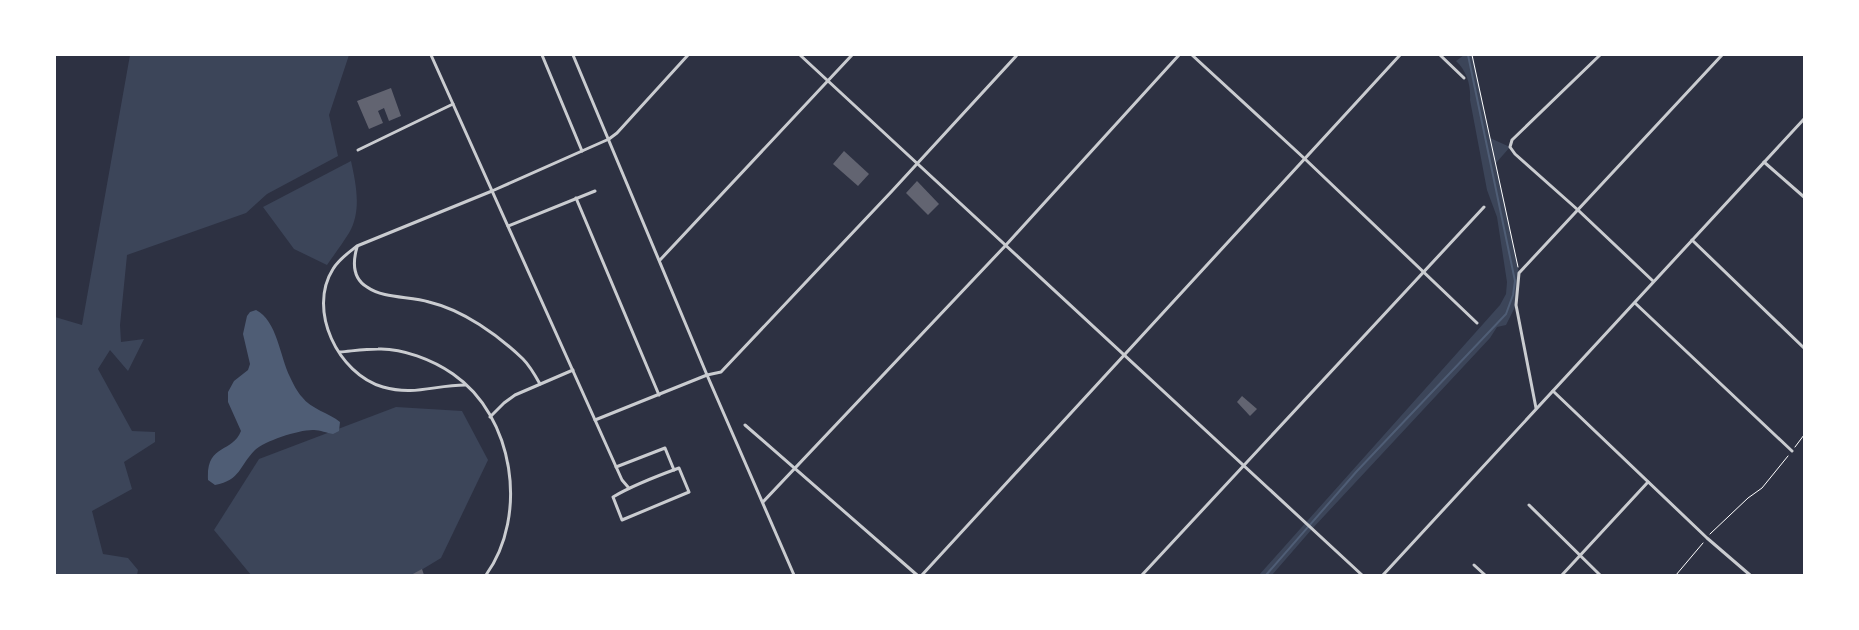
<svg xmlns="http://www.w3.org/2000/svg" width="1859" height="630" viewBox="0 0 1859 630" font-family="Jost,sans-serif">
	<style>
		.green { fill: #3c4559 }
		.water { fill: #4f5d75 }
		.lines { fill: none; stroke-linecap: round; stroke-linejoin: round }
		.stream { stroke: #4f5d75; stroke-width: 2 }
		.building { fill: #626471 }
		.path { stroke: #fff; stroke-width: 1 }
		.minor { stroke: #caccd0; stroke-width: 3 }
	</style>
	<rect width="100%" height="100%" fill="#2d3142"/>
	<!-- green -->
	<g class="green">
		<polygon points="130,55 349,55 329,115 338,156 267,194 246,213 127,255 120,325 121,342 144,339 128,371 110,350 98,369 132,431 155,432 155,442 124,462 132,489 92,511 103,554 128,558 138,570 137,575 55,575 55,317 82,325"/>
		<path d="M1464 55H1473L1490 138 1510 147 1496 163 1519 273 1516 305 1506 325 1497 327 1490 338 1312 529 1272 575H1259L1500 305 1506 294 1507 282 1497 217 1487 190 1470 100C1471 86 1467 71 1456 61Z"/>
		<path d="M351 161C356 184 362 211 349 233 342 244 334 255 327 265L294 249 263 207Z"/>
		<polygon points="396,407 462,411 488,460 441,558 413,575 251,575 214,530 259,459"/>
	</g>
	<!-- water -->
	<path class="water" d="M256 310C277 320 280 357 290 377 293 383 297 392 302 397 311 409 329 413 340 422L339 431 333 434C327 433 320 430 314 430 301 429 264 441 255 450 239 466 241 480 215 485L208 480C206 443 232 454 241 431L228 402V392L234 381 248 370 250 364 243 334 247 316 250 312Z"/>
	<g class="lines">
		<!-- stream -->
		<polyline class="stream" points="1266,575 1357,471 1506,314 1513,295 1515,281 1468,55"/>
	</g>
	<!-- building -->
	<g class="building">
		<polygon points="391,88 401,116 389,121 384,108 378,111 383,123 369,129 357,101"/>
		<polygon points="844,151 869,174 858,186 833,164"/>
		<polygon points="917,181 939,204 928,215 906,193"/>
		<polygon points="1242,396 1257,409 1250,416 1237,402"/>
		<polygon points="422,569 424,575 411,575"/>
	</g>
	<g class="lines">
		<!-- path -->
		<g class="path">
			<polyline points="1472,55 1518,267"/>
			<polyline points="1795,447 1804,435"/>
			<polyline points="1710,534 1748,498 1762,488 1788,456"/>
			<polyline points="1676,575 1703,543"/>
		</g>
		<!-- minor -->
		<g class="minor">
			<polyline points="431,55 622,480 628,487"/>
			<polyline points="542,55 582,151"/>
			<polyline points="573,55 707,375 794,575"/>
			<polyline points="800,55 1362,575"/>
			<polyline points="1192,55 1305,159 1477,323"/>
			<polyline points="1440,55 1464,78"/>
			<polyline points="1600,55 1512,140 1510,147 1515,154 1578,210 1653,281"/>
			<polyline points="358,150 453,104"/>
			<polyline points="1764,162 1804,197"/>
			<polyline points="576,198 659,395"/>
			<polyline points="508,226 595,191"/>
			<polyline points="1692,240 1804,348"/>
			<path d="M357 247C353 261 352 278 367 287 384 299 410 296 429 302 463 310 498 335 523 359 530 366 535 375 540 384"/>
			<polyline points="660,260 852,55"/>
			<polyline points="1635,303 1792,451"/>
			<path d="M340 352C352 351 365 349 378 349 402 348 433 360 453 374 514 416 529 515 486 575"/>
			<path d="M465 385C435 385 414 396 383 387 338 374 307 310 333 269 339 259 348 253 357 246L492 191 609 139 617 133 688 55"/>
			<polyline points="1553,391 1707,538 1750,575"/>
			<polyline points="1536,408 1516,305 1519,273 1722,55"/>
			<polyline points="490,417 504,403 515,395 573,370"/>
			<polyline points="595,420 707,375 721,372 892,191 1017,55"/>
			<polyline points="745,425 917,575"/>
			<polyline points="616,467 665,448 674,470"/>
			<path d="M679 468 689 492 622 520 613 497C633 485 657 476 679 468Z"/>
			<polyline points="763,502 1006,245 1179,55"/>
			<polyline points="1529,505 1600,575"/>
			<polyline points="1474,565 1485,575"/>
			<polyline points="922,575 1400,55"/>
			<polyline points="1142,575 1484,207"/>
			<polyline points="1383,575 1804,119"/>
			<polyline points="1562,575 1648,482"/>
		</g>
	</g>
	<!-- border -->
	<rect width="1859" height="630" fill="none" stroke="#ffffff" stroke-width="112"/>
</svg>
